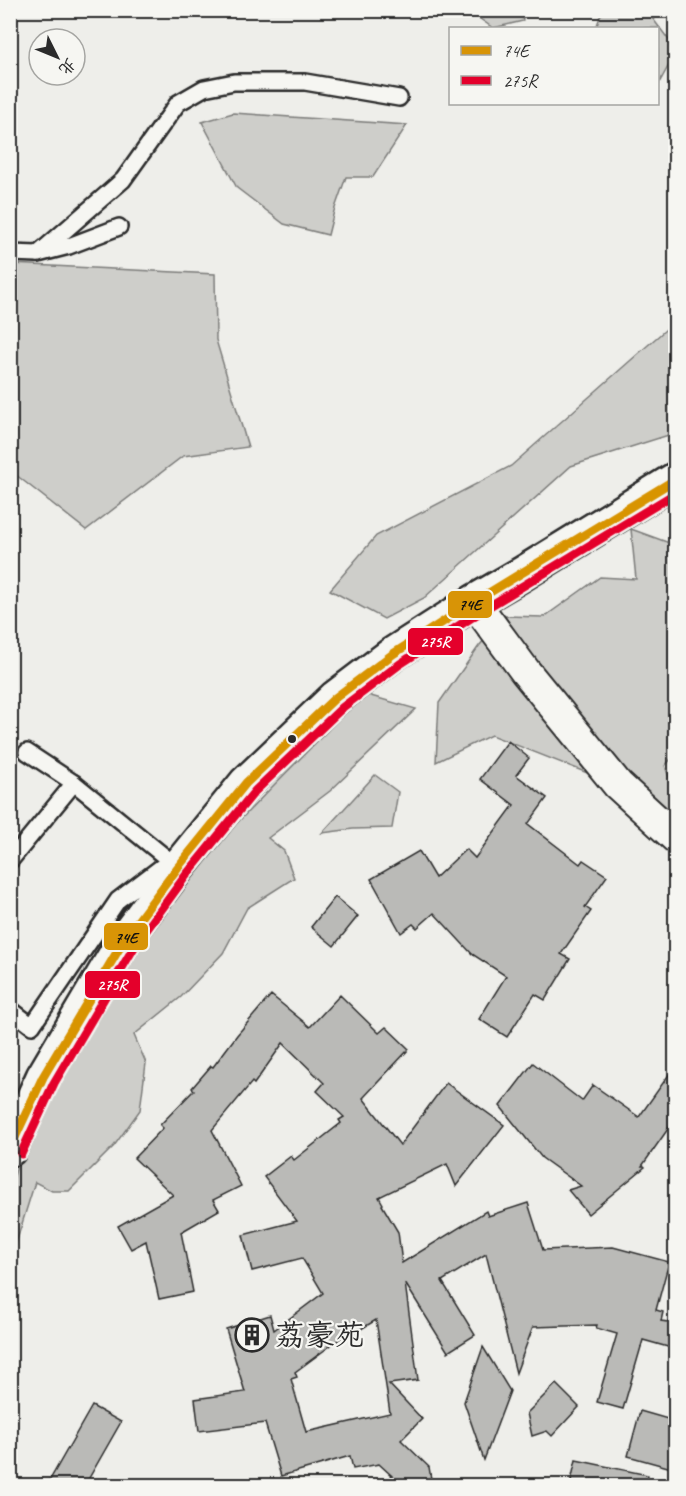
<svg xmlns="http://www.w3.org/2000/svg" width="686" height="1496" viewBox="0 0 686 1496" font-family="Caveat,'LXGW WenKai TC',sans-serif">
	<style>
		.green { fill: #cececa; stroke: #7c7c7a; stroke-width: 1.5 }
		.building { fill: #babab7; stroke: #2b2b2b; stroke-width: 1.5; fill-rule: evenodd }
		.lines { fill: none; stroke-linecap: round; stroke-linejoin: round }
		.service-casing { stroke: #2b2b2b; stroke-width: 20 }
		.minor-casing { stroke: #2b2b2b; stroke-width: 34 }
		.secondary-casing { stroke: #2b2b2b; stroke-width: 38 }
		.service { stroke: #f6f6f2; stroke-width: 15 }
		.minor { stroke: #f6f6f2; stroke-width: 30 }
		.secondary { stroke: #f6f6f2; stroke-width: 33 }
		.bus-1-casing { stroke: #f6f6f2; stroke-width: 14 }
		.bus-2-casing { stroke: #f6f6f2; stroke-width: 14 }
		.bus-1 { stroke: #d89406; stroke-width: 9 }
		.bus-2 { stroke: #e4002b; stroke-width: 9 }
		.bus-dot { fill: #2b2b2b; stroke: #f6f6f2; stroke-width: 2 }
		.labels { text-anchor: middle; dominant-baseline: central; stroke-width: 4.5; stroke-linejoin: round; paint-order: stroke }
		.poi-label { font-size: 30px; fill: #2b2b2b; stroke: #f6f6f2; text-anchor: start }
		.line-badge { stroke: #f6f6f2; stroke-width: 2 }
		.badge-label { font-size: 16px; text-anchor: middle; font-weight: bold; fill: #fff }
		.pale-badge-label { font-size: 16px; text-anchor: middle; font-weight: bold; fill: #111 }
	</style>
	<rect width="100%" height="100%" fill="#eeeeea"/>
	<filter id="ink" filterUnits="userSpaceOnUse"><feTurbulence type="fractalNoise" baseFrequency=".0167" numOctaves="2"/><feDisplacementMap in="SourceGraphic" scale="12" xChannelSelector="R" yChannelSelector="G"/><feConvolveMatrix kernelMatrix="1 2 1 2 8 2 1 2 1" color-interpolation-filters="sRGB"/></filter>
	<g filter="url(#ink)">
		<!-- green -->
		<g class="green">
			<polygon points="616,10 647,11 675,48 675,54 658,85 658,28 596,28 601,14"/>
			<polygon points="479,11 521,11 523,21 493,28 476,16"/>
			<polygon points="233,113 407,125 373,177 346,177 334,211 328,235 284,224 237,188 202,122"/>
			<polygon points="11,264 215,274 216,340 248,447 183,456 86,530 11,471"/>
			<polygon points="673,323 676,324 675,433 571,466 424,598 384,619 330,590 376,536 511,466"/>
			<polygon points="631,529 675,545 676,753 665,766 675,794 675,853 590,774 491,735 436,762 439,703 479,646 505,616 544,617 600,577 636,579"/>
			<polygon points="364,694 416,709 330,791 268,838 284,851 294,878 247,908 223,953 181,997 134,1035 146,1063 140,1110 114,1146 69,1191 52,1191 35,1182 11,1259 11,1186 22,1149 81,1017 103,1009 115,981 187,875 271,788"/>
			<polygon points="375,775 398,792 392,828 353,829 322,833"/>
		</g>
		<!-- building -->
		<g class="building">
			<polygon points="508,741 529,758 516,775 547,798 528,824 580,864 583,860 607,876 585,907 591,911 561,954 570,959 545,1000 535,994 507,1037 479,1019 506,976 472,954 434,913 417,928 413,924 401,933 371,879 419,851 435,878 466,849 475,858 514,805 480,779"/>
			<polygon points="335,897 358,916 334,946 311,927"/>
			<path d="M271 995 310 1027 340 995 379 1033 386 1027 409 1049 363 1098 400 1145 446 1083 504 1125 456 1186 447 1164 379 1197 383 1204 382 1205 398 1232 402 1263 486 1211 488 1216 528 1203 543 1250 613 1247 669 1262 656 1310 663 1312 661 1321 675 1323V1349L643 1340 623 1409 597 1402 617 1334 596 1328 597 1325 533 1327 516 1373 486 1254 442 1281 475 1335 448 1352 405 1283 418 1380 389 1384 422 1419 401 1440 429 1467 432 1485H402L379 1464 353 1469 350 1456 281 1476 265 1423 199 1431 195 1399 245 1392 226 1329 270 1315 274 1330 323 1293 302 1258 252 1271 243 1235 297 1221 264 1177 291 1156 294 1160 341 1123 339 1120 344 1117 317 1091 324 1083 283 1043 254 1084 252 1082 212 1130 241 1186 213 1200 219 1210 181 1232 193 1292 159 1299 146 1241 131 1249 118 1226 173 1195 134 1158 163 1128 160 1125 194 1090 192 1088 211 1066 213 1067 237 1035ZM376 1320 390 1413 306 1432 291 1379 297 1377 295 1372 349 1332 351 1335Z"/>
			<polygon points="533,1063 582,1101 593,1085 639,1117 675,1066 675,1119 642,1166 644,1166 645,1167 588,1214 568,1190 581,1186 542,1158 500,1106"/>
			<polygon points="483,1347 510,1391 484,1460 464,1402"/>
			<polygon points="556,1384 579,1407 552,1436 547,1431 532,1436 527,1413"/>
			<polygon points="92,1406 121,1422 85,1485 47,1485"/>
			<polygon points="640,1411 675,1421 675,1469 628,1456"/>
			<polygon points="576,1460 648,1475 647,1485 570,1485"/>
		</g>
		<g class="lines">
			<defs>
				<g id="service">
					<polyline points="10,253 38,254 69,246 119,227"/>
					<polyline points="38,254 123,180 178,103 204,88 234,82 305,82 399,98"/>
					<polyline points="27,752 74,783 175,865"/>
					<polyline points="10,861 74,783"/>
					<polyline points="10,1009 32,1026 118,900 168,862"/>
				</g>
				<polyline id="minor" points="474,602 525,671 618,785 676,838"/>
				<polyline id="secondary" points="10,1149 43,1077 126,937 178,867 246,783 335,698 393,654 474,602 522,574 676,479"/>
			</defs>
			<!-- service casing -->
			<use href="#service" class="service-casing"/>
			<!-- minor casing -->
			<use href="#minor" class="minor-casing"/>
			<!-- secondary casing -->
			<use href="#secondary" class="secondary-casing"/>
			<!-- service -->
			<use href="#service" class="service"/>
			<!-- minor -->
			<use href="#minor" class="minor"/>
			<!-- secondary -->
			<use href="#secondary" class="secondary"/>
			<defs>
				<polyline id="bus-1" points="10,1148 43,1077 126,937 178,867 246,783 335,698 393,654 474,602 676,479"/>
				<polyline id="bus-2" points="21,1154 54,1083 136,944 187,874 255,791 343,707 400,664 480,612 676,493"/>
			</defs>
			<!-- bus-1 casing -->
			<use href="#bus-1" class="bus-1-casing"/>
			<!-- bus-2 casing -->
			<use href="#bus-2" class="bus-2-casing"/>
			<!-- bus-1 -->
			<use href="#bus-1" class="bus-1"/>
			<!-- bus-2 -->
			<use href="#bus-2" class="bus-2"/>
		</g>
	</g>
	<!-- icons -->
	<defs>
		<symbol id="building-ring" viewBox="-11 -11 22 22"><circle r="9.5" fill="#f6f6f2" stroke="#2b2b2b" stroke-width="1.5"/><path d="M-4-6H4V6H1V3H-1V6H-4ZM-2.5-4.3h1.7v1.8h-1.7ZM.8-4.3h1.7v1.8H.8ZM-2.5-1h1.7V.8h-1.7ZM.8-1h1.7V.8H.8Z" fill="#2b2b2b"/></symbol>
	</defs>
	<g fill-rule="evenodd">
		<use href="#building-ring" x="233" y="1316" width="38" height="38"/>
	</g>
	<!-- markers -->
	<circle class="bus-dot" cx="292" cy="739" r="5"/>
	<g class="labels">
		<!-- poi labels -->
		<g class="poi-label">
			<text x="275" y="1335">荔豪苑</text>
		</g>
	</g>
	<g class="line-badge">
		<rect x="447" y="590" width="46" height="29" rx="6" fill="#d89406"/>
		<rect x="407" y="627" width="57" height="29" rx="6" fill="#e4002b"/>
		<rect x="103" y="922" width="46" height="29" rx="6" fill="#d89406"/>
		<rect x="84" y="970" width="57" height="29" rx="6" fill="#e4002b"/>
	</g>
	<g class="badge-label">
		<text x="435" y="647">275R</text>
		<text x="112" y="990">275R</text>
	</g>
	<g class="pale-badge-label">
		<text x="470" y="610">74E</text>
		<text x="126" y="943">74E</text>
	</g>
	<!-- margin -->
	<rect width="686" height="1496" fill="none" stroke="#f6f6f2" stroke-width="36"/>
	<rect x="18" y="18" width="650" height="1460" fill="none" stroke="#2b2b2b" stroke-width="2" filter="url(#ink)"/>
	<!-- legend -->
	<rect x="449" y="27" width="210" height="78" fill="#f6f6f2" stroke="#a5a5a2" stroke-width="1.5"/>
	<rect x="461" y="46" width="30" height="9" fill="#d89406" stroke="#a5a5a2" stroke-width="1.5"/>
	<text x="503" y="57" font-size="18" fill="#2b2b2b">74E</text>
	<rect x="461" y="76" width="30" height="9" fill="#e4002b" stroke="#a5a5a2" stroke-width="1.5"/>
	<text x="503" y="87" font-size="18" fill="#2b2b2b">275R</text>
	<!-- north arrow -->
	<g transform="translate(57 57) rotate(133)"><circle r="28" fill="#f6f6f2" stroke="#a5a5a2" stroke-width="1.5"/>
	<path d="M0-4.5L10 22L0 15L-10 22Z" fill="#2b2b2b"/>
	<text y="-9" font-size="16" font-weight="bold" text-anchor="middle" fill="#2b2b2b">北</text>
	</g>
</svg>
